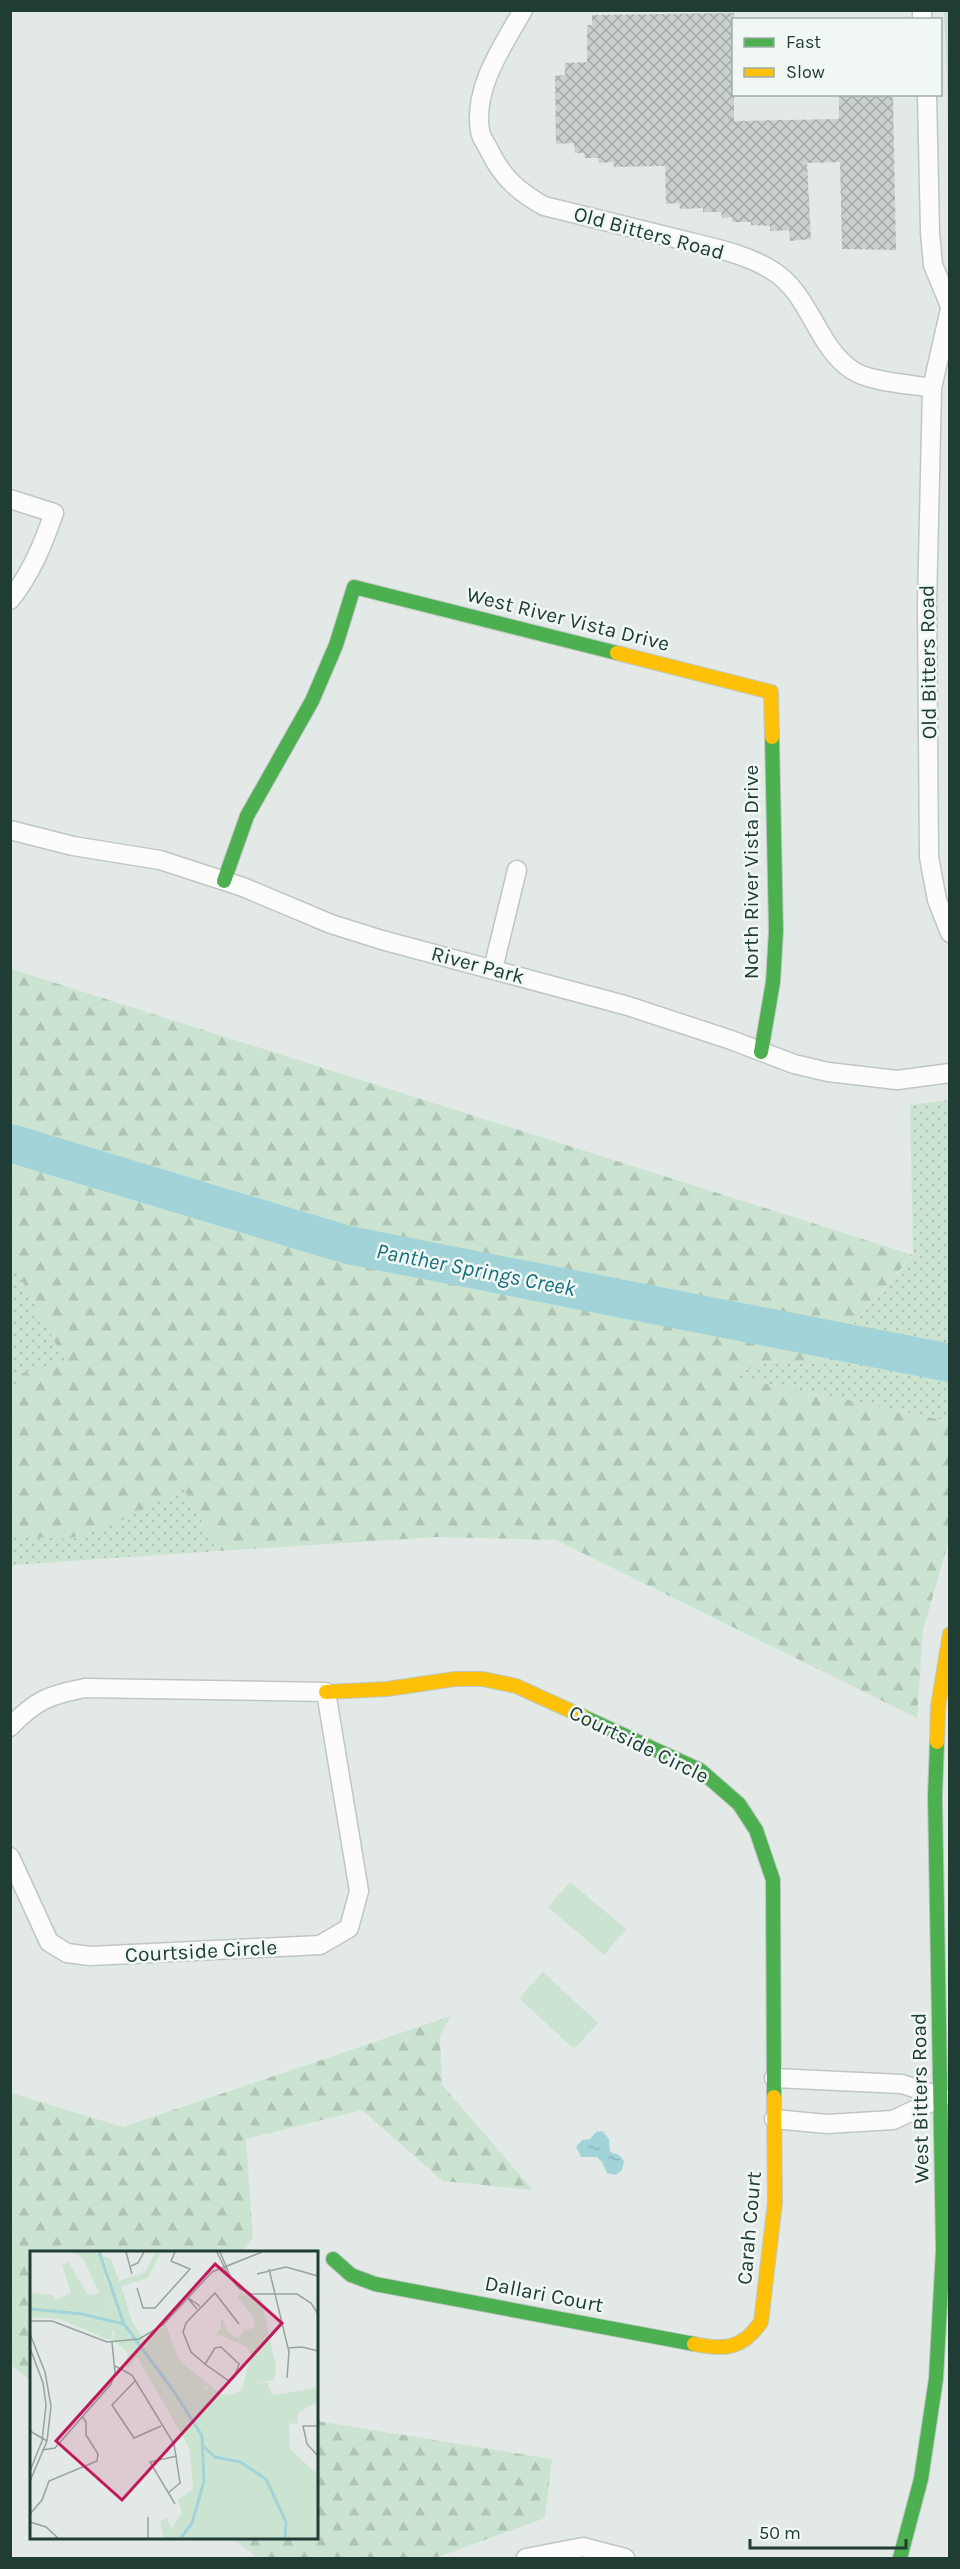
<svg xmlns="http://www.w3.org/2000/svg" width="960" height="2569" viewBox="0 0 960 2569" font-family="Karla,sans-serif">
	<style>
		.built { fill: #d0dbd6 }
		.grass { fill: url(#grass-dots) }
		.forest { fill: url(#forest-firs) }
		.garden { fill: #cbe4d2 }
		.water { fill: url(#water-ripples) }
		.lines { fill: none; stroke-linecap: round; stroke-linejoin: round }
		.river { stroke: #a1d3d9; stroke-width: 38 }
		.building { fill: url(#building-cross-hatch) }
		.street-casing { stroke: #c0c6c3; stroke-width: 21 }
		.fast-casing { stroke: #bec7c3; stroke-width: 16 }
		.slow-casing { stroke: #bec7c3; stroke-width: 16 }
		.street { stroke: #fbfcfb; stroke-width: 18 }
		.fast { stroke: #4caf50; stroke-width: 14 }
		.slow { stroke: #ffc107; stroke-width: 14 }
		.labels { text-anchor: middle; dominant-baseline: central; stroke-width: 5; stroke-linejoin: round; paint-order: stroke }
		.street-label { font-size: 21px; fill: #203d35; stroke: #f1f8f4 }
		.water-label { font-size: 22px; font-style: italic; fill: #176e7c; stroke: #f1f8f4 }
		.inset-river { fill: none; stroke: #a1d3d9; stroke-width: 3 }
		.inset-road { fill: none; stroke: #95a49f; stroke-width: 1.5 }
		.view { fill: #c2185b; fill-opacity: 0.15; stroke: #c2185b; stroke-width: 3 }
		.inset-edge { fill: none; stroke: #203d35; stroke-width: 3 }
	</style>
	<defs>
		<pattern id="grass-dots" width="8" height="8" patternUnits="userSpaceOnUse" patternTransform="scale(1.5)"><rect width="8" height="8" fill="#cbe4d2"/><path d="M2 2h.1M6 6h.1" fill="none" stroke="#aec4b5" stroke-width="1.8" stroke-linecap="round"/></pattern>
		<pattern id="forest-firs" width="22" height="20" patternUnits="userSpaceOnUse" patternTransform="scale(1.5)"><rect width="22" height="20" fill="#cbe4d2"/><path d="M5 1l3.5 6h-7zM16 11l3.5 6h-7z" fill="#aec4b5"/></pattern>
		<pattern id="water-ripples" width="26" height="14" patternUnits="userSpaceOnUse" patternTransform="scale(1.5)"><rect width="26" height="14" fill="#a1d3d9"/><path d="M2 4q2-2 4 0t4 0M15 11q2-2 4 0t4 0" fill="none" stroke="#8ab6bb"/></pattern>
		<pattern id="building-cross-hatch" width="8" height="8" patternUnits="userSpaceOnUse" patternTransform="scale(1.5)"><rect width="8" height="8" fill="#cad0cd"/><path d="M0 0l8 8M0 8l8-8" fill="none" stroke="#a4aaa7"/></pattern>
	</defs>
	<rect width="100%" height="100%" fill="#e3e9e6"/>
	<!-- built -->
	<polygon class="built" points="944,11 950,11 949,189 947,77"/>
	<!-- grass -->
	<g class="grass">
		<polygon points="949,1100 949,1424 942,1420 733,1377 763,1362 822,1360 913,1256 910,1105"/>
		<polygon points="10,1149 116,1523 184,1488 218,1551 11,1565"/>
	</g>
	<!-- forest -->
	<g class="forest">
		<polygon points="11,969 913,1255 822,1360 763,1362 734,1377 942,1420 949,1424 949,1540 923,1630 917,1718 556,1540 437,1537 218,1551 184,1489 116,1523 68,1539 11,1536 11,1395 22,1373 65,1361 11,1260"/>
		<polygon points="451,2016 440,2036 442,2085 533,2190 443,2181 362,2110 246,2139 253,2238 243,2252 32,2252 31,2381 11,2365 11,2093 123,2127"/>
		<polygon points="317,2421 552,2459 545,2518 435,2558 258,2558 231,2538 316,2538"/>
	</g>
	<!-- garden -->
	<g class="garden">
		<polygon points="570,1882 626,1929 604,1955 548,1907"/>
		<polygon points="543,1972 598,2023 574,2049 519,1998"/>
	</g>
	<!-- water -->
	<polygon class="water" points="602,2131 609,2139 610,2152 619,2155 624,2161 622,2170 616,2175 607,2173 602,2162 597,2157 581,2157 576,2147 582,2140 590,2139 596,2132"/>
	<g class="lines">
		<!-- river -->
		<polyline class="river" points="10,1143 348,1245 950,1363"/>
	</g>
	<!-- building -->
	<polygon class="building" points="734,13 734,121 839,119 839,94 893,94 896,250 842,249 840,162 807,163 811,239 790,241 789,230 770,231 770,226 751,225 751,222 732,222 732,217 722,218 721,212 703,212 703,208 680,209 679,203 666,204 665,166 614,167 613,162 598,163 599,158 585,158 584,153 575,153 574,143 556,144 555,76 565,75 565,63 587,62 587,25 592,25 592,15"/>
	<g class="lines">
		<defs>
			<g id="street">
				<path d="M523 10C503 46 473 87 480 131 481 138 487 145 490 152 503 178 519 192 544 206 589 217 633 228 678 239 709 247 745 253 773 271 810 294 817 347 852 370 869 382 910 384 932 388"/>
				<polyline points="922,10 922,20"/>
				<polyline points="927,94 930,232 933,265 950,306"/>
				<polyline points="950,309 932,388 927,605 929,857 937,900 950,933"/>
				<path d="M10 499 54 513C43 544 31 574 10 600"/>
				<polyline points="10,830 73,846 160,860 243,887 331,924 382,940 628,1006 731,1040 794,1064 828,1072 897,1080 950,1073"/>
				<polyline points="493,969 517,870"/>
				<path d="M10 1727C36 1700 49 1695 85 1688L326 1692 359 1891 349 1928 320 1945 90 1956 67 1953 49 1942 10 1857"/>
				<polyline points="774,2119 827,2124 893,2120 942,2097 902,2084 774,2078"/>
				<polyline points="526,2558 583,2547 625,2558"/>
			</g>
			<g id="fast">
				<polyline points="224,881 247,816 312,701 336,645 354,587 617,653"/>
				<polyline points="761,1052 773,982 776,931 772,737"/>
				<polyline points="582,1716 700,1770 739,1804 756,1830 773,1880 774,2097"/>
				<polyline points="333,2259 351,2275 375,2284 694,2344"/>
				<polyline points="900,2558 921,2479 936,2379 943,2250 935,1797 937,1742"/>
			</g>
			<g id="slow">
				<polyline points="617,653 771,692 772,737"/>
				<polyline points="326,1692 387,1689 455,1679 483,1679 516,1686 582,1716"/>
				<polyline points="937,1742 938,1707 950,1634"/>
				<path d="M694 2344C724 2350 742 2350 761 2322L775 2202 774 2097"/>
			</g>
		</defs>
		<!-- street casing -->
		<use href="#street" class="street-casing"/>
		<!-- fast casing -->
		<use href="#fast" class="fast-casing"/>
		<!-- slow casing -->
		<use href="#slow" class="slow-casing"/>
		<!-- street -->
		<use href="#street" class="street"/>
		<!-- fast -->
		<use href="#fast" class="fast"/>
		<!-- slow -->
		<use href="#slow" class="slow"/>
	</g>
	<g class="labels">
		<!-- street labels -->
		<g class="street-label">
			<text transform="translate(649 233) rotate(15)">Old Bitters Road</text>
			<text transform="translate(568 619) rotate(14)">West River Vista Drive</text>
			<text transform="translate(928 662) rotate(-91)">Old Bitters Road</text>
			<text transform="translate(751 872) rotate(-90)">North River Vista Drive</text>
			<text transform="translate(478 965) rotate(15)">River Park</text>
			<text transform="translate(639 1744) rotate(26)">Courtside Circle</text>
			<text transform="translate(201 1951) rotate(-3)">Courtside Circle</text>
			<text transform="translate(920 2098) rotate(-91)">West Bitters Road</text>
			<text transform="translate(749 2228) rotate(-85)">Carah Court</text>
			<text transform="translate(544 2294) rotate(11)">Dallari Court</text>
		</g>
		<!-- water labels -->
		<g class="water-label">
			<text transform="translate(476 1270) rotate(11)">Panther Springs Creek</text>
		</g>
	</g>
	<!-- overview -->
	<g transform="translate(30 2251)">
		<rect width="288" height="288" fill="#e3e9e6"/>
		<path d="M62 1 81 8 89 30 114 22 126 1H131L118 27 91 35 102 70 127 109 120 105 107 106 98 117 94 114 99 102 83 89 86 72 81 66 82 42 76 27 62 11ZM173 129 191 143 202 144 223 132 237 131 242 144 288 137V150L268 162V172L259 173 260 198 288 224V287H141L143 275 152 262 148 249 163 238 159 194 164 153 179 137 172 135Z" fill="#cbe4d2"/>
		<path d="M43 1H62V11L68 14 82 42 81 66 94 75 91 85 82 79 83 89 77 88 30 68 0 66V42L22 44 25 49 41 42 32 14 38 11 58 44 69 42 53 7ZM211 42 231 47 246 116 244 129 223 132 212 138 221 104 216 95 186 83 191 78V65L198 82 208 87 214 80 225 76 222 64 207 46ZM136 74 149 109 173 129 172 135 191 147 185 152H172L170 162 179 195 175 235 179 250 176 265 169 272 179 287H158L157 282 164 279 171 265 172 253 168 250 166 256 153 254 167 243 163 231 171 228 174 212 160 198 107 106 120 105 126 109 114 89ZM226 137 234 138 248 165 252 185 246 197 224 179 205 153 212 144ZM184 165 199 170 202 182 210 177 222 198 232 203 263 245 260 256 244 262 232 277 230 287H218L236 269 238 262 227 263 213 280 188 287 215 239 213 199 202 194V221L195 227 200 237 192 244 195 257 187 277 182 279 186 248 192 237 186 209 190 205 180 168ZM217 201 235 231 241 246 238 250 228 244 214 205ZM137 267 142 279 150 287H134L130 270Z" fill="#cbe4d2" fill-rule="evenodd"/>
		<path class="inset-river" d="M69 1 94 73 145 142 172 185 174 230 162 272 151 287M0 58 52 63 94 73M173 195 185 206 210 211 236 228 256 271 255 287"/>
		<path class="inset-road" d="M96 1 102 23M187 1 198 24 210 38 221 43H267L281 52 288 63M190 1 201 27M101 15 108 12 114 1M239 18 259 101 257 127M227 23 256 16 288 25M107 37 113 57H125L160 18 141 10 145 1M167 58 157 46 170 55M0 70H22L77 91 109 88 133 74 182 21 232 1M0 83 15 121 21 155 17 190 0 230M191 96 209 113 205 125 199 130 175 113 185 97ZM0 97 13 132 16 154 12 190 0 220M258 97 272 96 288 100M175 113 161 101 153 81 156 72 185 42 209 73M85 115 102 124 144 193 150 232 138 242M105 130 82 154 104 187 131 175M288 175H273L277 193 288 205M0 180 17 190M12 199 25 197 81 133 85 122 82 91M145 253 120 211 147 205M0 263 12 249 19 230 67 210 68 203 56 184V171L52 165M0 271 16 276 28 287M118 287V266"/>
		<path class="view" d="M185 13 252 72 92 249 26 190Z"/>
		<rect width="288" height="288" class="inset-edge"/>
	</g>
	<!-- border -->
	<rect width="960" height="2569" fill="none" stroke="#203d35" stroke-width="24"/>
	<!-- legend -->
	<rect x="732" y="18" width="210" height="78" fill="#f1f8f4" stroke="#9dada8" stroke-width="1.5"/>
	<rect x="744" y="38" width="30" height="9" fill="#4caf50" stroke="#9dada8" stroke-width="1.5"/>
	<text x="786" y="48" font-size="18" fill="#203d35">Fast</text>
	<rect x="744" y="68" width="30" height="9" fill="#ffc107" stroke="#9dada8" stroke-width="1.5"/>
	<text x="786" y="78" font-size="18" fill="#203d35">Slow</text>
	<!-- scale -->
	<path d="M750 2539v9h156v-9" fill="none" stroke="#203d35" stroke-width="3"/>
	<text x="759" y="2539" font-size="18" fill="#203d35" stroke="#f1f8f4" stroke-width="4.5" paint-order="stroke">50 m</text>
</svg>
